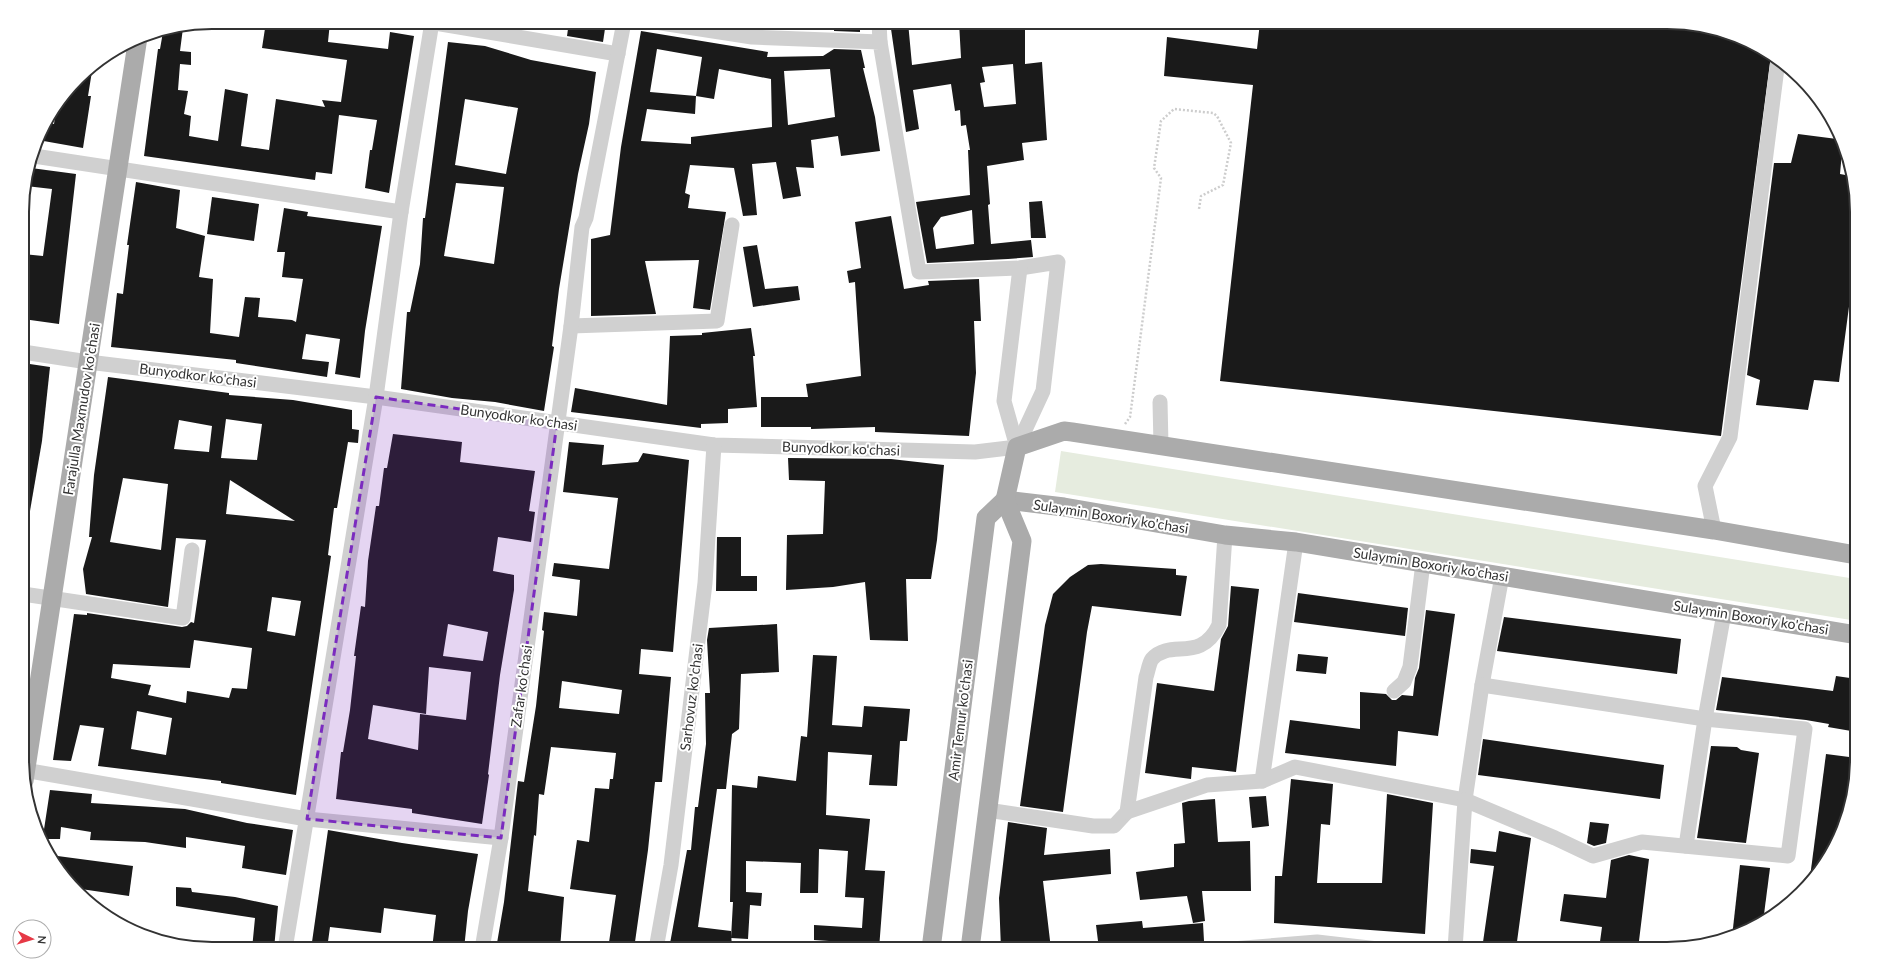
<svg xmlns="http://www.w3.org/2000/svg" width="1879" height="971" viewBox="0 0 1879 971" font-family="Lato,sans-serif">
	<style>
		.green { fill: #e6ecdf }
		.building { fill: #1a1a1a; fill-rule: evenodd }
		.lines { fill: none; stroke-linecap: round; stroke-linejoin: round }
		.path { stroke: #cdcdcd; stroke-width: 2.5; stroke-dasharray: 2 2; stroke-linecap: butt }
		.minor { stroke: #d0d0d0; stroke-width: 15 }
		.major { stroke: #ababab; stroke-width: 19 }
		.marked { fill: #7b2cbf; fill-opacity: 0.2; stroke: #7b2cbf; stroke-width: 3; stroke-dasharray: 8 5; stroke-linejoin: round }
		.labels { text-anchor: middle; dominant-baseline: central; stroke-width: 4; stroke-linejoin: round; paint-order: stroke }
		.street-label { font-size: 14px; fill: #333; stroke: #fff }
		.rim { fill: none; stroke: #333; stroke-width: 2 }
	</style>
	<rect width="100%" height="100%" fill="#fff"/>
	<!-- green -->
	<polygon class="green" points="1061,451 1856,579 1857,621 1055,492"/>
	<!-- building -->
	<g class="building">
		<polygon points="266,22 330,22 328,42 388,49 390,32 414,36 389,193 365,188 370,150 372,150 377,120 339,115 332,174 316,172 315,180 144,156 158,49 160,49 163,32 183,28 180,51 191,52 191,65 180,64 178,90 188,91 184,114 191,116 189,136 218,141 225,89 248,94 241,146 269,150 276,99 325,107 322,100 341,102 347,60 262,48"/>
		<polygon points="569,22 606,22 603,42 567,36"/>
		<polygon points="834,22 860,22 860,32 834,31"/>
		<path d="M890 22H908L912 65 961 58 959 22H1025V64L1042 62 1047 140 1022 143 1024 160 987 166 990 204 988 205 991 244 1031 240 1033 257 1008 259 927 263 916 202 970 195 968 150H970L966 125 961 126 960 110 955 111 951 84 913 90 919 129 906 132ZM1013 64 1016 104 984 107 980 83 985 82 982 67ZM972 210 974 244 936 249 933 228 941 217Z"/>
		<polygon points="1260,22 1667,22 1751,42 1771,55 1721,436 1220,381 1253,85 1164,76 1167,37 1257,49"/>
		<path d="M641 31 768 52 767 57 823 56 834 49 861 50 865 68H863L875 117 880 151 841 156 838 136 811 140 814 168 796 167 801 196 783 199 776 162 752 164 757 215 743 216 734 168 690 165 685 193 690 195 688 208 726 212 710 310 693 308 699 260 645 261 656 314 591 316V239L610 235 621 147ZM657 49 702 57 696 96 650 92ZM719 69 771 79 772 127 691 137V144L641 141 647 109 695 114 696 96 714 99ZM830 69 835 117 788 125 784 71Z"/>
		<path d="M448 42 485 46 531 60 596 72 589 124 578 174 559 289 552 346 554 347 544 411 495 402 452 398 401 389 407 312H410L420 264 423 218H425ZM465 99 518 108 506 174 455 165ZM456 183 504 187 494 264 444 256Z"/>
		<polygon points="93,65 88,96 91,96 83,148 38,140 42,128 46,122 54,124 56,109 86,69"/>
		<polygon points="1798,134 1837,139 1842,152 1840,174 1851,176 1855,187 1856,254 1839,382 1814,380 1808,410 1756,405 1760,380 1747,375 1774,163 1791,163"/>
		<polygon points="31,168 76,174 59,324 23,319 23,254 43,256 52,189 26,186"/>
		<polygon points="136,182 180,190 176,228 205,236 199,277 213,279 210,333 239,337 245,297 260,298 258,317 292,320 296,322 303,279 282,277 285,252 277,252 284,208 308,212 307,216 382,226 365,331 360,378 335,374 340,339 306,334 302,359 329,362 327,377 236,363 236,360 111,347 117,293 123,294 129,245 127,245"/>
		<polygon points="212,197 259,204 254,241 207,234"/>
		<polygon points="1042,201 1046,238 1031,238 1029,202"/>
		<polygon points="891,216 904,289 929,285 928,281 979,279 981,321 974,321 976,373 969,436 875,432 875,427 811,429 811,427 761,427 761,397 808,397 806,384 861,376 855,282 849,283 847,271 861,268 855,222"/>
		<polygon points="757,245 765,289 798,286 800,300 753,307 743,247"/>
		<polygon points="751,328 755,356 753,356 757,407 728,409 728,423 701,424 701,428 571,412 575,388 667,405 670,336 702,335 702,333"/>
		<polygon points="23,363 50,367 42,441 30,511 23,511"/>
		<path d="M108 377 229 393V395L293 400 352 410V429L359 430 358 443 348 442 337 508H334L328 555 331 556 296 795 221 783V781L98 766 104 728 80 725 71 761 53 760 74 614 87 615V613L182 627 187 626 191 622 194 623 206 540 176 538 168 607 86 594 83 569 92 537H89L94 475ZM226 419 262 424 257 460 221 458ZM179 420 212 426 209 452 174 449ZM123 478 168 484 161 550 110 542ZM230 480 295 521 226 514ZM272 597 301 601 295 636 267 631ZM194 640 252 648 247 689 232 688 229 698 187 691 186 703 148 695 151 685 111 678 113 664 190 668ZM137 711 172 718 166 755 131 749Z"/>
		<path d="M393 434 462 442 460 462 535 471 529 511 535 512 531 542 498 537 493 571 514 575V590L500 675 488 774 489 775 482 824 412 813V809L336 799 341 752H343L350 710 356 656H354L361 606 365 607 368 561 376 506H379L384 468H387ZM448 624 488 632 483 661 443 656ZM429 667 471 672 466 720 420 714 418 750 368 739 373 705 426 714Z"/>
		<path d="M569 442 604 445 602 465 638 462 643 453 689 460 673 652 641 649 639 674 671 677 662 782H655L648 850 634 949H608L616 895 570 889 577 840 589 842 595 788 609 789 610 779H613L616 753 551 747 544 795 539 794 536 836 534 835 528 891 564 897 560 949H496L504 902 518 781 524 782 536 706 544 631 542 630 544 612 577 616 580 580 552 576 554 563 609 569 618 498 563 492ZM562 681 622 690 619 714 559 708Z"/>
		<polygon points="788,458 891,459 944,465 937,540 931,579 906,579 908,641 870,640 865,582 833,587 786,590 787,535 823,534 825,481 789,480"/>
		<polygon points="717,537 741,537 741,576 757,576 757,591 716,591"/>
		<polygon points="1101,564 1176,569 1176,575 1187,576 1181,616 1092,606 1087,632 1063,812 1020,806 1045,625 1053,594 1070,577 1088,565"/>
		<polygon points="1231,586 1259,589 1236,772 1192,767 1191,779 1145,773 1157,683 1214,691 1221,639 1228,626"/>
		<polygon points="1298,593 1408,608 1405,636 1294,622"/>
		<polygon points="1426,610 1455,614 1438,736 1398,731 1396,766 1285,753 1290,720 1360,729 1360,692 1386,694 1392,700 1396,700 1402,695 1413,696 1415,678 1419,668"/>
		<polygon points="1504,617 1681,639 1677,674 1497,651"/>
		<polygon points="777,624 779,672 741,674 739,729 732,734 726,789 717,789 698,927 731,931 732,949 669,949 687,850 691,850 695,807 698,807 706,744 705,693 710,693 707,640 709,628"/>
		<polygon points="1298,654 1328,657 1326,674 1296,671"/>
		<polygon points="813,655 837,656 832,725 862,727 864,706 910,709 907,741 900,741 897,786 869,785 872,755 828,752 826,815 870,819 865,870 885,871 879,949 858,949 859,943 814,940 814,925 862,928 864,898 845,897 848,851 819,849 818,893 800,893 801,863 746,861 746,892 762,893 761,906 750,905 748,939 731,938 733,902 730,902 732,785 757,788 758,776 796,781 801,736 807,737"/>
		<polygon points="1836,676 1857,679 1857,732 1828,727 1829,724 1806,720 1716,710 1722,677 1833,691"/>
		<polygon points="1483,739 1664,765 1660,799 1478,775"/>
		<polygon points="1711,746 1737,747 1741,750 1759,753 1746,843 1697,838"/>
		<polygon points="1826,754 1857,758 1857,760 1837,843 1809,885"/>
		<polygon points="1291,779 1333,784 1330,825 1321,824 1317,883 1382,883 1387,794 1433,803 1425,934 1274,923 1275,876 1282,876"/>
		<polygon points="50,790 92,794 91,803 185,809 247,823 293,830 286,875 242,868 245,846 186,837 186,848 145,842 90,840 91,832 61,827 60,839 44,839 43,836"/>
		<polygon points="1266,796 1269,826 1252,828 1249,797"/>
		<polygon points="1215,799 1218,842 1250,841 1251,891 1202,891 1205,921 1193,923 1187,896 1140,900 1136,872 1174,867 1174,844 1185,843 1182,803 1189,801"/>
		<polygon points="1008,822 1047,828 1044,855 1110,849 1111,874 1043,881 1051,949 1001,949 999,898"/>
		<polygon points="1590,822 1609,824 1606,843 1594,846 1587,843"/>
		<polygon points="328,830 402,843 478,854 468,911 464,949 432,949 436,915 384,908 381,933 330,927 327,949 311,949"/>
		<polygon points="1499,831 1531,838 1516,949 1482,949 1494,866 1470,863 1471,849 1496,852"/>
		<polygon points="50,855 133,866 129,896 74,888 54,865"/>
		<polygon points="1629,855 1649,859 1638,949 1599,949 1602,927 1560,921 1564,894 1606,898 1611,860"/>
		<polygon points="1740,865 1770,868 1763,922 1732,937"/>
		<polygon points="176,887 191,888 192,892 235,897 278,906 274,949 252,949 255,918 176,906"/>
		<polygon points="1142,921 1143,928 1203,923 1204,941 1099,949 1096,925"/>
	</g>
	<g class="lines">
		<!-- path -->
		<polyline class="path" points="1125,424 1130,417 1132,402 1161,178 1154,168 1161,121 1174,109 1213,113 1217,116 1231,143 1223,185 1201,196 1199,209"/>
		<!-- minor -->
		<g class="minor">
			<polyline points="429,22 618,54"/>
			<polyline points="655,22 752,37 880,42 919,272 1020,268 1058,262 1043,391 1017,447"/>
			<polyline points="879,22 880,42"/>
			<polyline points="34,156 401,212"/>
			<polyline points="571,326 717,321 732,225"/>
			<polyline points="23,352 88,362 376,397 714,445 975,452 1017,447"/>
			<polyline points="1160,402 1161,445"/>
			<polyline points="1017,447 1004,401 1020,268"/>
			<polyline points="1714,530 1705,486 1730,437 1778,60"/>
			<polyline points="23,594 183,618 192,550"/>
			<polyline points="1394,691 1404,682 1410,667 1423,563"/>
			<polyline points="24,770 307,819 501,838"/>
			<polyline points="1262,781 1296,542"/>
			<path d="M987 810 1093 826H1114L1127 812 1146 677C1148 672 1149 663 1152 659 1171 638 1200 664 1219 625L1225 535"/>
			<polyline points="1127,812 1207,785 1262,781 1295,767 1465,800 1482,685 1502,576"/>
			<polyline points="1686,846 1705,719 1724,613"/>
			<polyline points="285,949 376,397 401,212 432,22"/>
			<polyline points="482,949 501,838 571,326 582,227 586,218 624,22"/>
			<polyline points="656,949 671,865 705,583 714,445"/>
			<polyline points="1232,949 1317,942 1378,949"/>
			<polyline points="1455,949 1465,800 1555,838 1593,856 1642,842 1788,856 1805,729 1705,719 1482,685"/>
		</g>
		<!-- major -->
		<g class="major">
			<polyline points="1005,500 1064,507 1225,535 1296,542 1857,635"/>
			<polyline points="24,781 138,37"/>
			<polyline points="931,949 986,518 1005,500"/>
			<polyline points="970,949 1022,541 1005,500 1017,447 1064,431 1072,432 1714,530 1856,555"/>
		</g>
	</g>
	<!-- marked area -->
	<path class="marked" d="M376 397 557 423 501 838 307 819Z"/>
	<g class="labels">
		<!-- street labels -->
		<g class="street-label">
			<text transform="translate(198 375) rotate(7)">Bunyodkor ko'chasi</text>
			<text transform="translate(81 409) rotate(-81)">Farajulla Maxmudov ko'chasi</text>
			<text transform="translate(519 417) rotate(8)">Bunyodkor ko'chasi</text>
			<text transform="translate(841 448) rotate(2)">Bunyodkor ko'chasi</text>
			<text transform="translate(1111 516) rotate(9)">Sulaymin Boxoriy ko'chasi</text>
			<text transform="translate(1431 564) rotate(9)">Sulaymin Boxoriy ko'chasi</text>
			<text transform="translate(1751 617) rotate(9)">Sulaymin Boxoriy ko'chasi</text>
			<text transform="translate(521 686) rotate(-82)">Zafar ko'chasi</text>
			<text transform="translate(691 697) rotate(-83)">Sarhovuz ko'chasi</text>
			<text transform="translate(960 720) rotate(-83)">Amir Temur ko'chasi</text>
		</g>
	</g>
	<!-- crop -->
	<path d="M0 0H1879V971H0ZM212 29H1667A183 183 0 0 1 1850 212V759A183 183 0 0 1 1667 942H212A183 183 0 0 1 29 759V212A183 183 0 0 1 212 29Z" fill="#fff" fill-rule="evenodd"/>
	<path class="rim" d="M212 29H1667A183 183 0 0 1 1850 212V759A183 183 0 0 1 1667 942H212A183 183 0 0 1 29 759V212A183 183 0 0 1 212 29Z"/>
	<!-- north arrow -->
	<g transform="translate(32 939) rotate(95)"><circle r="19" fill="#ffffff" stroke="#adadad"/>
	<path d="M0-3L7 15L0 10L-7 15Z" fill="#e63946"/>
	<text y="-6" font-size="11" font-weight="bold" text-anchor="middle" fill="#333333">N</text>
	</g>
</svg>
